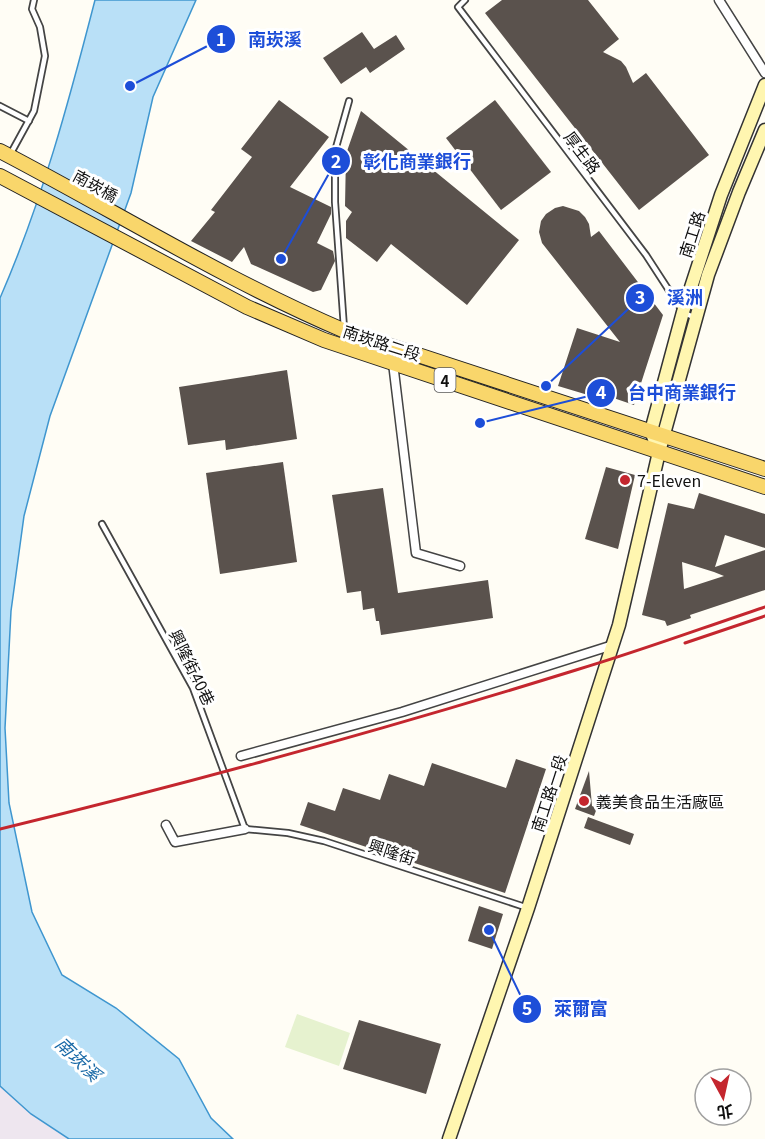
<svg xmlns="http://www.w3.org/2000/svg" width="765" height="1139" viewBox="0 0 765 1139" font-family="Georgia,'Noto Sans TC',serif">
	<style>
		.industrial { fill: #eee6ef }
		.pitch { fill: #e6f2cf }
		.water { fill: #b9e0f7; stroke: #3f96cf; stroke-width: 1.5 }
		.building { fill: #5a524d; fill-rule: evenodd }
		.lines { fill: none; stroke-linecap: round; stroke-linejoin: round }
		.lane-casing { stroke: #444; stroke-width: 8 }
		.street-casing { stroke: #444; stroke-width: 11 }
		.secondary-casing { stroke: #333; stroke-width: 15 }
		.primary-casing { stroke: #222; stroke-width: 16 }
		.lane { stroke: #fff; stroke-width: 4.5 }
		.street { stroke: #fff; stroke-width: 8 }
		.secondary { stroke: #fff6b0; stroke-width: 12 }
		.primary { stroke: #f9d66b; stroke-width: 14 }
		.rail { stroke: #c4262e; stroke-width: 3 }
		.poi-dot { fill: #c4262e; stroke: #fff; stroke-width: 2 }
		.labels { text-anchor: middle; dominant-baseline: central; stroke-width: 6; stroke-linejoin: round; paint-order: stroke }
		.shield { fill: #fff; stroke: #585858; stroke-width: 1.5 }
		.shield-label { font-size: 15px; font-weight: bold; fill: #111 }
		.street-label { font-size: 16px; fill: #111; stroke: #fff }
		.poi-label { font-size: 16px; fill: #111; stroke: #fff; text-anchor: start }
		.water-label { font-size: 18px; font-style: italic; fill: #1768a6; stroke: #fff }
		.leader { fill: none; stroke: #1d4ed8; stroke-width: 2 }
		.callout-dot { fill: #1d4ed8; stroke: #fff; stroke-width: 2 }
		.mark-label { font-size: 18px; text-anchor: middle; font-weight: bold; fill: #fff }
		.callout-label { font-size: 18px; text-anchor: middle; font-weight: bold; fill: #1d4ed8; stroke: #fff; stroke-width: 6; stroke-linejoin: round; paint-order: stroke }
	</style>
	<rect width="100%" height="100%" fill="#fffdf5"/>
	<!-- industrial -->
	<polygon class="industrial" points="0,1086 31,1114 69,1139 0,1139"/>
	<!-- pitch -->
	<polygon class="pitch" points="297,1014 350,1033 339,1066 285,1047"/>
	<!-- water -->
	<path class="water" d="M95 0H196L153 97 131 193 50 416 24 516 11 611 5 728 9 803 32 912 62 975 116 1008 179 1059 211 1118 233 1139H69L31 1114 0 1086V298C42 202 69 101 95 0Z"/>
	<!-- building -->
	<g class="building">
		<polygon points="502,0 588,0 619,39 603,52 621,61 626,67 633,83 646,73 709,155 639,210 485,13"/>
		<polygon points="362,32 374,49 396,35 405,49 370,73 366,67 341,84 323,58"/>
		<polygon points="279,100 329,137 290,187 331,207 331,214 317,243 333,251 335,261 321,290 313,292 251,264 244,247 232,262 191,241 215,212 211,210 252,157 241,149"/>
		<polygon points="495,100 551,172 501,210 446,138"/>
		<polygon points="361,111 519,240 467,305 391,244 377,262 346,238 346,221 352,212 345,206 346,154"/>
		<polygon points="563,206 579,211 585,217 589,224 591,237 599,231 663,315 634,405 590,390 588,395 558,386 577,328 620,342 542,243 539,232 541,221 546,214 555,208"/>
		<polygon points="287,370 297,439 226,450 225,440 188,445 179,387"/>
		<polygon points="283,462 297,562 220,574 206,473"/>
		<polygon points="606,467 635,475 618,549 585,539"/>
		<polygon points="383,488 398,593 488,580 493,618 381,635 379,621 376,621 374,608 363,610 361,591 347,593 332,495"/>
		<path d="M699 493 765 514V548L725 535 715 567 765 550V590L690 615 691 618 667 626 665 621 642 615 668 503 694 509ZM682 562 714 572 724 576 684 589Z"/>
		<polygon points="516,759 546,769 505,893 300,825 308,802 335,811 343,788 380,800 389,774 424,786 432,763 506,788"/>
		<polygon points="589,771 592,806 597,808 594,816 575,809"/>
		<polygon points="588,817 634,834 630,845 584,828"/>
		<polygon points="479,906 503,914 492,949 468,941"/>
		<polygon points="359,1020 441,1044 426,1094 343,1069"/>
	</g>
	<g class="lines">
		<defs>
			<g id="lane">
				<polyline points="465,0 458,7 646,255 683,312 695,318"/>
				<polyline points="0,106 29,121"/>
				<polyline points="11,153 34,111 45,56 40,27 32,9 34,0"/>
				<polyline points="344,328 335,202 335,151 349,101"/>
				<polyline points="102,524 193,688 245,829 288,833 324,841 528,908"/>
			</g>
			<g id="street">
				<polyline points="719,0 765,73"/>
				<polyline points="393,363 416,553 460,566"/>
				<polyline points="241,756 402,712 613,645"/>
				<polyline points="166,825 175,842 245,829"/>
			</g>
			<g id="secondary">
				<polyline points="654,439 651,431 683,312 721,195 765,85"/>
				<polyline points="449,1139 528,908 619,625 659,452 708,275 739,192 765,130"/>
			</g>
			<g id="primary">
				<path d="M0 151C115 211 225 280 345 331L765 469"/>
				<polyline points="0,176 247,307 324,340 765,487"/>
			</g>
		</defs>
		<!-- lane casing -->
		<use href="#lane" class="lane-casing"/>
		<!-- street casing -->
		<use href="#street" class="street-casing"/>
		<!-- secondary casing -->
		<use href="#secondary" class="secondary-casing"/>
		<!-- primary casing -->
		<use href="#primary" class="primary-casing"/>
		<!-- lane -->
		<use href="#lane" class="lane"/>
		<!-- street -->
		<use href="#street" class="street"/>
		<!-- secondary -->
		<use href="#secondary" class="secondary"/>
		<!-- primary -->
		<use href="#primary" class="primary"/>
		<!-- rail -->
		<g class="rail">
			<polyline points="685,643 765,616"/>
			<path d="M0 829C194 782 386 729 576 670 640 651 702 628 765 607"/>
		</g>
	</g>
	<!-- markers -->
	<g class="poi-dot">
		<circle cx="625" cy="480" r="6"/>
		<circle cx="584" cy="801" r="6"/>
	</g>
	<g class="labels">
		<!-- shield labels -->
		<rect class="shield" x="434.5" y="368" width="21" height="24" rx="4.5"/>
		<g class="shield-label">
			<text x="445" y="380">4</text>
		</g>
		<!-- street labels -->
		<g class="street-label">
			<text transform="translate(583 152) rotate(53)">厚生路</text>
			<text transform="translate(96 185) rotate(29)">南崁橋</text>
			<text transform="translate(691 234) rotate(-72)">南工路</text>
			<text transform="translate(382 342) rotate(18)">南崁路二段</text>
			<text transform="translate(193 667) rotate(64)">興隆街40巷</text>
			<text transform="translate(548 793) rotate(-72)">南工路一段</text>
			<text transform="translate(392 851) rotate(18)">興隆街</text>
		</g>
		<!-- poi labels -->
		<g class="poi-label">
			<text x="637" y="480">7-Eleven</text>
			<text x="596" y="801">義美食品生活廠區</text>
		</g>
		<!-- water labels -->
		<g class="water-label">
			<text transform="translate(79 1058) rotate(44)">南崁溪</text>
		</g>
	</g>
	<!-- callouts -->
	<path class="leader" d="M130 86L221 39M281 259L336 161M546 386L640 298M480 423L601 393M489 930L527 1009"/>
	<g class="callout-dot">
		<circle cx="130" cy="86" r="6"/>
		<circle cx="281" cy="259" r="6"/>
		<circle cx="546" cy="386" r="6"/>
		<circle cx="480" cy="423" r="6"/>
		<circle cx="489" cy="930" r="6"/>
		<circle cx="221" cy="39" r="15"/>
		<circle cx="336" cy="161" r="15"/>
		<circle cx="640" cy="298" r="15"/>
		<circle cx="601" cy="393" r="15"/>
		<circle cx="527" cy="1009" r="15"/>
	</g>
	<g class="mark-label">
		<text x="221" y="46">1</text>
		<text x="336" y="168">2</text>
		<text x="640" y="304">3</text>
		<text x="601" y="399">4</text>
		<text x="527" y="1015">5</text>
	</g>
	<g class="callout-label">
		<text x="275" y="46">南崁溪</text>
		<text x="417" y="168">彰化商業銀行</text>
		<text x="685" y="304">溪洲</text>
		<text x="682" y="399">台中商業銀行</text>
		<text x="581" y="1015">萊爾富</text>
	</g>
	<!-- north arrow -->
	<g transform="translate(723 1097) rotate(172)"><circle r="28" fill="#ffffff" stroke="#a0a0a0" stroke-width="1.5"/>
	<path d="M0-4.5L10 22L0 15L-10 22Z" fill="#c4262e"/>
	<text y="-9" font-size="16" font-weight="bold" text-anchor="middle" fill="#111111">北</text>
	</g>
</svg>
